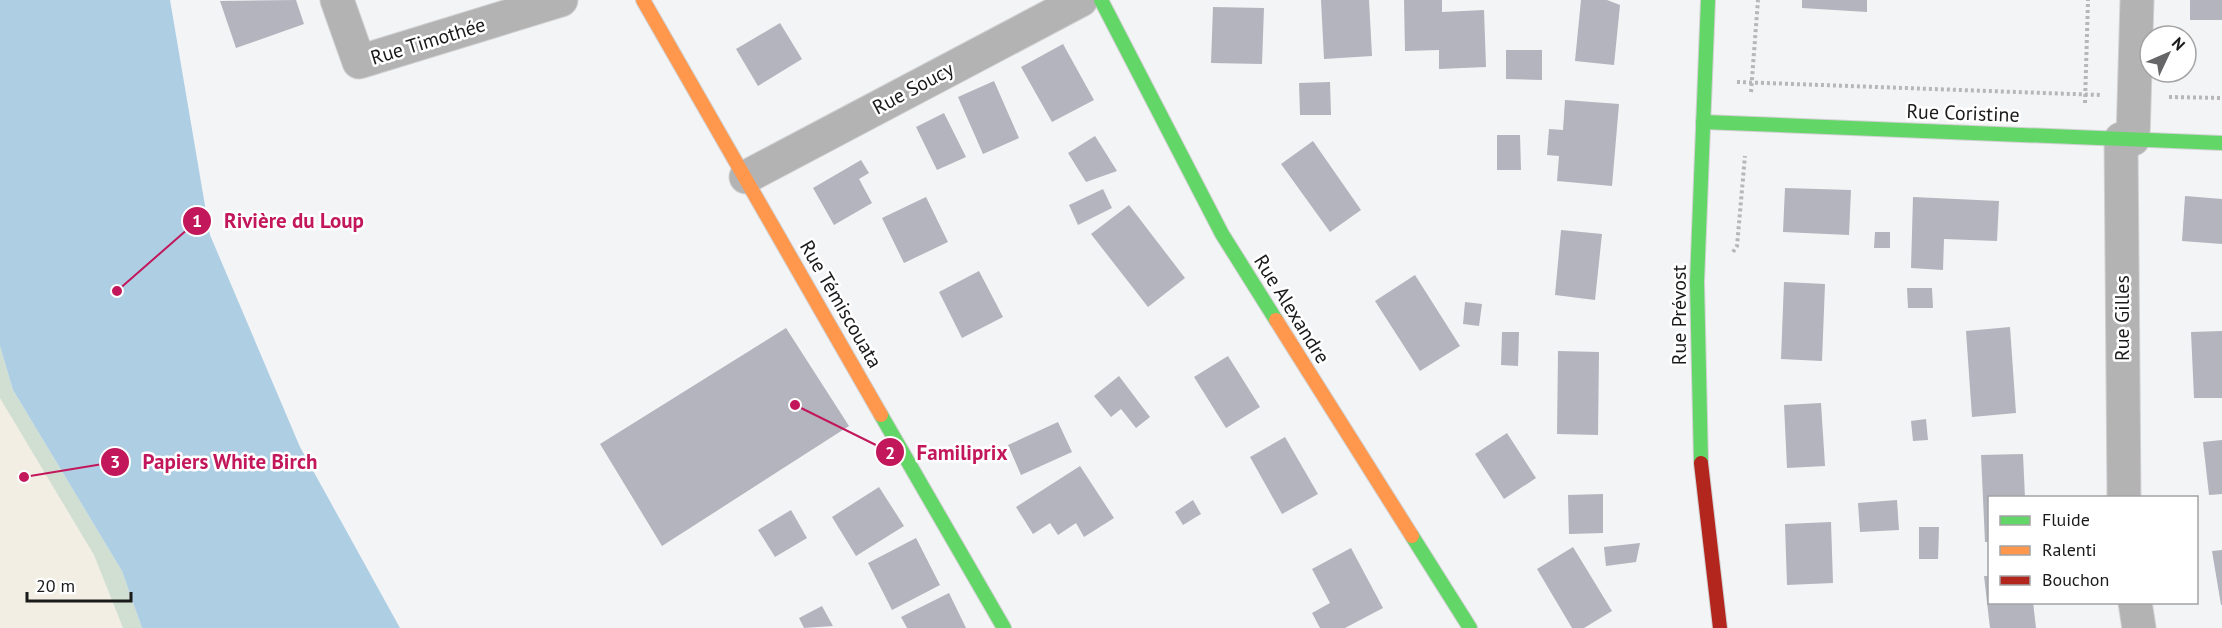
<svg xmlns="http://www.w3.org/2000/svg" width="2222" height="628" viewBox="0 0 2222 628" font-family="'PT Sans',sans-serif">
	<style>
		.industrial { fill: #f2eee3 }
		.green { fill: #d0dfd1 }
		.water { fill: #aecee4 }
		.building { fill: #b3b4bd }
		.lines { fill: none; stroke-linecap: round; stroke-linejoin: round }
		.street-casing { stroke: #d1d1d2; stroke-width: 35 }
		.fast-casing { stroke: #d1d1d2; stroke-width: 16 }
		.slow-casing { stroke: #d1d1d2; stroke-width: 16 }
		.jam-casing { stroke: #d1d1d2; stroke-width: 16 }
		.path { stroke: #b7b7b7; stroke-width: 4; stroke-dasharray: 3 3; stroke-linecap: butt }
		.street { stroke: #b3b3b4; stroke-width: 33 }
		.fast { stroke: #63d668; stroke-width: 14 }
		.slow { stroke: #ff974d; stroke-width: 14 }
		.jam { stroke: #b3261e; stroke-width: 14 }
		.labels { text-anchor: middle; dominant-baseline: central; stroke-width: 5; stroke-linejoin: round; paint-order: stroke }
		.street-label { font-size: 20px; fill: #1a1a1b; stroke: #fff }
		.leader { fill: none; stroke: #c2185b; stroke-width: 2 }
		.callout-dot { fill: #c2185b; stroke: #fff; stroke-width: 2 }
		.mark-label { font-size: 18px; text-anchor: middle; font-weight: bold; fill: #fff }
		.callout-label { font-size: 21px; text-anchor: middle; font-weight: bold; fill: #c2185b; stroke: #fff; stroke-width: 5; stroke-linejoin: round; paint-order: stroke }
	</style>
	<rect width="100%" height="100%" fill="#f3f4f6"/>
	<!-- industrial -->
	<polygon class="industrial" points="0,397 94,555 123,628 0,628"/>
	<!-- green -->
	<polygon class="green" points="0,346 13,390 122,571 142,628 123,628 94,555 0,398"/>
	<!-- water -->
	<polygon class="water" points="0,0 170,0 210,235 300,447 400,628 142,628 122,571 13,390 0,346"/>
	<!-- building -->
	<g class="building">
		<polygon points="296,0 304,24 236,48 220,1"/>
		<polygon points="1321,0 1369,0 1372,56 1324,59"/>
		<polygon points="1404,0 1442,0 1442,12 1484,10 1486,67 1439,69 1439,50 1405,51"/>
		<polygon points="1581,0 1607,0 1620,5 1614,65 1575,61"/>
		<polygon points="1802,0 1867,0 1867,12 1802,8"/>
		<rect x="2190" y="0" width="32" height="20"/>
		<polygon points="1213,7 1264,8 1262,64 1211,63"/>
		<polygon points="780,23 802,59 758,86 736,49"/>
		<polygon points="1063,44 1094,100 1052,122 1021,67"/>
		<polygon points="1506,50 1542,50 1542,80 1506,79"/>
		<polygon points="994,81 1019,138 983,154 958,97"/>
		<polygon points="1330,82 1331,115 1300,115 1299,83"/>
		<polygon points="1565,100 1619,104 1612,186 1557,181 1559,156 1547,155 1549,129 1563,130"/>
		<polygon points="944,113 966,157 937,170 916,127"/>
		<polygon points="1497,135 1520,135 1521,170 1497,170"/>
		<polygon points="1095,136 1117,171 1086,182 1068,153"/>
		<polygon points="1313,141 1361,210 1330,232 1281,164"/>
		<polygon points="861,160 869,173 859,179 872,203 834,225 813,188"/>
		<polygon points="1785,188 1851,190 1849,235 1783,232"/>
		<polygon points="1103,189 1112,208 1078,225 1069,205"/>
		<polygon points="2185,196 2222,199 2222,244 2182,241"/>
		<polygon points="926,197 948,242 904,263 882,218"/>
		<polygon points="1913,197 1999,201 1997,241 1944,239 1943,270 1911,268"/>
		<polygon points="1129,205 1185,278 1148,307 1091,234"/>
		<polygon points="1561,230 1602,234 1595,300 1555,295"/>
		<polygon points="1875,232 1890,232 1890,248 1874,248"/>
		<polygon points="979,271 1003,317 962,338 939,292"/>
		<polygon points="1415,275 1460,346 1420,371 1375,301"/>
		<polygon points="1784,282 1825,284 1822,361 1781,359"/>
		<polygon points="1907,288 1932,288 1933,308 1908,308"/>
		<polygon points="1465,302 1482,304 1479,326 1463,324"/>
		<polygon points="2010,327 2016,413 1972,417 1966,331"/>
		<polygon points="786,328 849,426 662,546 600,444"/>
		<polygon points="2222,331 2222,398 2194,398 2191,332"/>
		<polygon points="1502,332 1519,332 1518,366 1501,365"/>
		<polygon points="1558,351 1599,352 1598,435 1557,434"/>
		<polygon points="1228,356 1260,407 1226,428 1194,377"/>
		<polygon points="1119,376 1150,417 1136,428 1121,409 1111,417 1094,396"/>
		<polygon points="1821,403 1825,466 1787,468 1784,405"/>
		<polygon points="1926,419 1928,440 1913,441 1911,421"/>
		<polygon points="1058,422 1072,452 1021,475 1008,445"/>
		<polygon points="1507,433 1536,478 1504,499 1475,454"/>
		<polygon points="1285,437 1318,494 1282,514 1250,457"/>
		<polygon points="2222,440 2222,494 2209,495 2203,442"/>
		<polygon points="2023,454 2025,498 1990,498 1990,542 1985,542 1981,455"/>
		<polygon points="1080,466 1114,518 1084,537 1076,523 1058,535 1050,523 1033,534 1016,507"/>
		<polygon points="879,487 904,526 856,556 832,517"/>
		<polygon points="1603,494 1603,533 1569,534 1568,495"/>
		<polygon points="1193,500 1201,514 1183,525 1175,512"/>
		<polygon points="1897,500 1899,530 1860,532 1858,503"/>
		<polygon points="791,510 807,538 775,557 758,530"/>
		<polygon points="1831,522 1833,583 1787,585 1785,524"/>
		<polygon points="1919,527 1939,527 1938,559 1919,559"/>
		<polygon points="916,538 940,585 892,610 868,563"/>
		<polygon points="1640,543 1636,562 1606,566 1604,547"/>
		<polygon points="1573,547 1612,611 1584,628 1572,628 1537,569"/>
		<polygon points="1351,548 1383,608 1345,628 1320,628 1312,613 1330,603 1312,569"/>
		<polygon points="2222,550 2222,605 2221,605 2212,551"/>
		<polygon points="1984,576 1990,576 1990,602 2033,602 2036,628 1990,628"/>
		<polygon points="949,593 966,628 907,628 901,617"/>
		<polygon points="822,606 833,626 804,628 799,618"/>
	</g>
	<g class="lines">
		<defs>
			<g id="street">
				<polyline points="337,0 359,62 561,0"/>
				<polyline points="2121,139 2124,498"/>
				<polyline points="2133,139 2137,0"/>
				<polyline points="746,177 1081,0"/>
				<polyline points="2135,602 2139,628"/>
			</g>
			<g id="fast">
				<polyline points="1101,0 1222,234 1276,320"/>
				<polyline points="1703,122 2222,143"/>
				<polyline points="881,415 1004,628"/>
				<polyline points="1701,463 1697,282 1708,0"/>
				<polyline points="1412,536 1470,628"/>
			</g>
			<g id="slow">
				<polyline points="643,0 881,415"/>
				<polyline points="1276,320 1412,536"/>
			</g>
			<polyline id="jam" points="1701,463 1720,628"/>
		</defs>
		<!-- street casing -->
		<use href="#street" class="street-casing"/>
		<!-- fast casing -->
		<use href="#fast" class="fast-casing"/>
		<!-- slow casing -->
		<use href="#slow" class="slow-casing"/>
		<!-- jam casing -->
		<use href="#jam" class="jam-casing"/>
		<!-- path -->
		<g class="path">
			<polyline points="1737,82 2101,95"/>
			<polyline points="1751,92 1758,0"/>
			<polyline points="2169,97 2222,98"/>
			<polyline points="2085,103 2088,0"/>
			<polyline points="1733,252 1737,246 1745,156"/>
		</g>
		<!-- street -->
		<use href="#street" class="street"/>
		<!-- fast -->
		<use href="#fast" class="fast"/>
		<!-- slow -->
		<use href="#slow" class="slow"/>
		<!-- jam -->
		<use href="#jam" class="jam"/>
	</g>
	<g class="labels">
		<!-- street labels -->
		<g class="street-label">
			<text transform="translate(428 41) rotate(-17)">Rue Timothée</text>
			<text transform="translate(913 88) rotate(-28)">Rue Soucy</text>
			<text transform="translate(1963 113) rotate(2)">Rue Coristine</text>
			<text transform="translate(841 304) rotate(60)">Rue Témiscouata</text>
			<text transform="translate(1292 309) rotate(58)">Rue Alexandre</text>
			<text transform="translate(1679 315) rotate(-90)">Rue Prévost</text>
			<text transform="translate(2122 318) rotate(-90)">Rue Gilles</text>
		</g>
	</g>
	<!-- callouts -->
	<path class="leader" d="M117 291L197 221M795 405L890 452M24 477L115 462"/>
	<g class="callout-dot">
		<circle cx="117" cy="291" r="6"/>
		<circle cx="795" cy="405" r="6"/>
		<circle cx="24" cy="477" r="6"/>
		<circle cx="197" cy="221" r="15"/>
		<circle cx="890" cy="452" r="15"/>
		<circle cx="115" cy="462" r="15"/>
	</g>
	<g class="mark-label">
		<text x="197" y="227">1</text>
		<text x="890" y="459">2</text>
		<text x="115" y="468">3</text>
	</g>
	<g class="callout-label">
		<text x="294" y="228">Rivière du Loup</text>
		<text x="962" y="460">Familiprix</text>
		<text x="230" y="469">Papiers White Birch</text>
	</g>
	<!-- legend -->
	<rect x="1988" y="496" width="210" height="108" fill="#ffffff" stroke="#a3a3a4" stroke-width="1.5"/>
	<rect x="2000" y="516" width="30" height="9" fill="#63d668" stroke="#a3a3a4" stroke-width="1.5"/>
	<text x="2042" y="526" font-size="18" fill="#1a1a1b">Fluide</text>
	<rect x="2000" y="546" width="30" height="9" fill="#ff974d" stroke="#a3a3a4" stroke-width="1.5"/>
	<text x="2042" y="556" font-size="18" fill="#1a1a1b">Ralenti</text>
	<rect x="2000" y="576" width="30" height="9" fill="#b3261e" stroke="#a3a3a4" stroke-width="1.5"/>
	<text x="2042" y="586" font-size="18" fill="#1a1a1b">Bouchon</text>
	<!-- north arrow -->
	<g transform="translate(2168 54) rotate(46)"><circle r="28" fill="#ffffff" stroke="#a3a3a4" stroke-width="1.5"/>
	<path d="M0-4.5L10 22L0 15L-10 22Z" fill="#666668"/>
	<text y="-9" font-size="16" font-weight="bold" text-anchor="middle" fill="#1a1a1b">N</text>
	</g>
	<!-- scale -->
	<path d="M27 592v9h104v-9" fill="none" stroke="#1a1a1b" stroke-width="3"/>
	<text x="36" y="592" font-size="18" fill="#1a1a1b" stroke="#ffffff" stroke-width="4.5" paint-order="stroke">20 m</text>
</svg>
